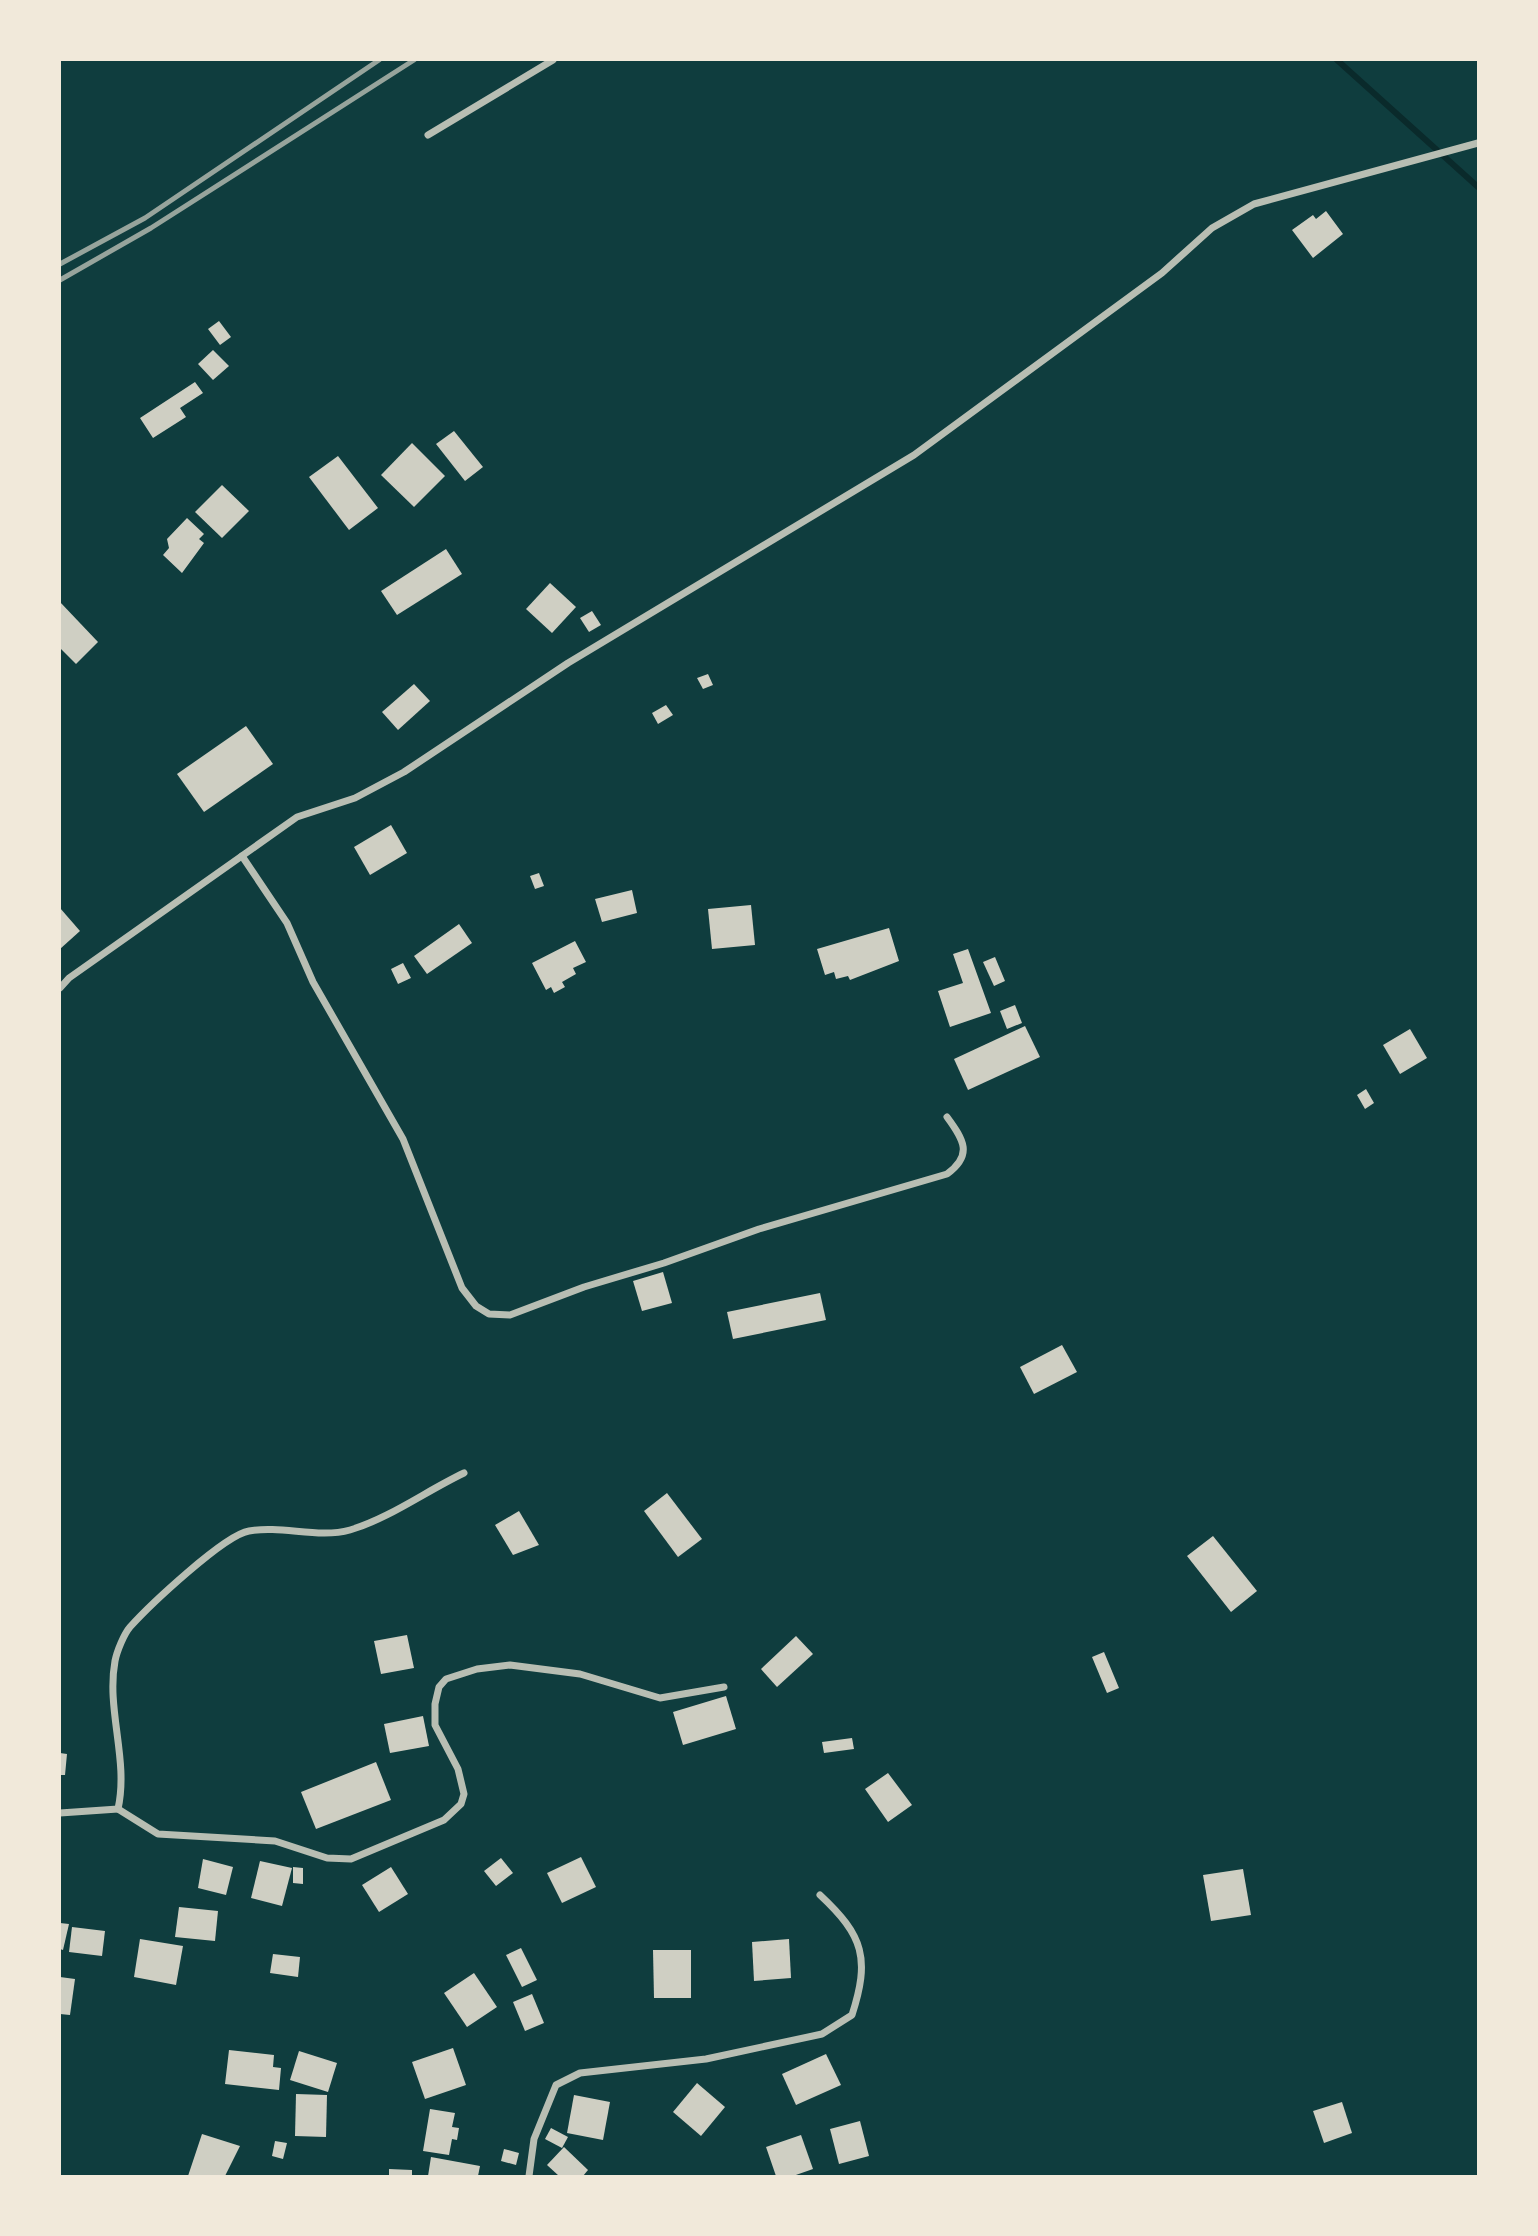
<svg xmlns="http://www.w3.org/2000/svg" width="1538" height="2236" viewBox="0 0 1538 2236" font-family="Overpass,sans-serif">
	<style>
		.lines { fill: none; stroke-linecap: round; stroke-linejoin: round }
		.stream { stroke: #0a2a2b; stroke-width: 6 }
		.building { fill: #cfcfc3 }
		.minor { stroke: #b8beb3; stroke-width: 7 }
		.rail { stroke: #97a49c; stroke-width: 5 }
	</style>
	<rect width="100%" height="100%" fill="#0f3d3e"/>
	<g class="lines">
		<!-- stream -->
		<polyline class="stream" points="1337,60 1478,187"/>
	</g>
	<!-- building -->
	<g class="building">
		<polygon points="1326,211 1343,234 1313,258 1292,230 1313,215 1316,219"/>
		<polygon points="219,321 231,337 220,345 208,329"/>
		<polygon points="213,350 229,366 213,380 198,364"/>
		<polygon points="195,382 203,393 180,408 186,417 153,438 140,418"/>
		<polygon points="454,431 483,467 465,481 436,444"/>
		<polygon points="412,443 445,476 414,507 381,475"/>
		<polygon points="338,456 378,508 349,530 309,477"/>
		<polygon points="222,485 249,511 222,538 195,512"/>
		<polygon points="187,518 204,534 199,539 204,543 182,573 163,555 169,548 167,539"/>
		<polygon points="446,549 462,574 397,615 381,591"/>
		<polygon points="550,583 576,607 552,633 526,609"/>
		<polygon points="60,602 98,642 76,664 60,648"/>
		<polygon points="592,611 601,625 589,632 580,618"/>
		<polygon points="708,674 713,685 703,689 697,678"/>
		<polygon points="414,684 430,701 398,730 382,712"/>
		<polygon points="666,705 673,715 658,724 652,713"/>
		<polygon points="246,726 273,764 204,812 177,774"/>
		<polygon points="391,825 407,853 370,875 354,847"/>
		<polygon points="539,873 544,886 535,889 530,876"/>
		<polygon points="632,890 637,913 602,922 595,899"/>
		<polygon points="751,905 755,945 712,949 708,909"/>
		<polygon points="60,908 80,931 60,949"/>
		<polygon points="459,924 472,943 427,974 414,956"/>
		<polygon points="889,928 899,961 850,980 848,976 836,979 834,972 825,975 817,949"/>
		<polygon points="575,941 586,962 573,968 576,974 562,982 565,987 554,993 551,987 546,990 532,963"/>
		<polygon points="968,949 991,1013 950,1027 938,991 963,983 953,954"/>
		<polygon points="995,957 1005,981 994,986 983,962"/>
		<polygon points="403,963 411,978 398,984 391,969"/>
		<polygon points="1015,1005 1022,1023 1007,1029 1000,1011"/>
		<polygon points="1025,1026 1040,1057 968,1090 954,1059"/>
		<polygon points="1410,1029 1427,1058 1400,1074 1383,1045"/>
		<polygon points="1366,1089 1374,1103 1365,1109 1357,1095"/>
		<polygon points="663,1272 672,1303 642,1311 633,1281"/>
		<polygon points="820,1293 826,1320 733,1339 727,1312"/>
		<polygon points="1062,1345 1077,1372 1034,1394 1020,1367"/>
		<polygon points="667,1493 702,1539 678,1557 644,1511"/>
		<polygon points="519,1511 539,1545 513,1555 495,1525"/>
		<polygon points="1213,1536 1257,1591 1231,1612 1187,1556"/>
		<polygon points="407,1635 414,1668 381,1674 374,1641"/>
		<polygon points="796,1636 813,1654 777,1687 761,1669"/>
		<polygon points="1104,1652 1119,1688 1107,1693 1092,1657"/>
		<polygon points="726,1696 736,1729 683,1745 673,1712"/>
		<polygon points="423,1716 429,1746 390,1753 384,1724"/>
		<polygon points="852,1738 854,1749 824,1753 822,1742"/>
		<polygon points="60,1753 67,1754 65,1775 60,1775"/>
		<polygon points="376,1762 391,1800 316,1829 301,1792"/>
		<polygon points="888,1773 912,1805 888,1822 865,1789"/>
		<polygon points="581,1857 596,1887 562,1903 547,1873"/>
		<polygon points="501,1858 513,1873 496,1886 484,1871"/>
		<polygon points="203,1859 233,1867 226,1895 198,1888"/>
		<polygon points="260,1861 292,1868 282,1906 251,1898"/>
		<polygon points="293,1867 303,1868 303,1884 293,1883"/>
		<polygon points="391,1867 408,1894 379,1912 362,1885"/>
		<polygon points="1243,1869 1251,1915 1211,1921 1203,1875"/>
		<polygon points="179,1907 218,1911 215,1941 175,1937"/>
		<polygon points="60,1923 69,1924 63,1950 60,1949"/>
		<polygon points="72,1927 105,1931 102,1956 69,1952"/>
		<polygon points="140,1939 183,1946 176,1985 134,1977"/>
		<polygon points="789,1939 791,1978 754,1981 752,1942"/>
		<polygon points="521,1948 537,1980 522,1987 506,1955"/>
		<polygon points="653,1950 691,1950 691,1998 654,1998"/>
		<polygon points="273,1954 300,1957 298,1977 270,1973"/>
		<polygon points="474,1973 497,2007 467,2027 444,1993"/>
		<polygon points="60,1977 75,1979 70,2015 60,2014"/>
		<polygon points="532,1994 544,2023 525,2031 513,2002"/>
		<polygon points="453,2048 466,2085 425,2099 412,2062"/>
		<polygon points="229,2050 274,2055 273,2067 281,2068 279,2090 225,2084"/>
		<polygon points="299,2051 337,2063 328,2092 290,2080"/>
		<polygon points="826,2054 841,2085 796,2105 782,2074"/>
		<polygon points="697,2083 725,2107 701,2136 673,2112"/>
		<polygon points="296,2094 327,2095 326,2137 295,2136"/>
		<polygon points="574,2095 610,2102 603,2140 567,2133"/>
		<polygon points="1342,2102 1352,2133 1324,2143 1313,2111"/>
		<polygon points="430,2109 455,2113 452,2127 459,2128 457,2140 452,2139 449,2155 423,2151"/>
		<polygon points="860,2121 869,2156 839,2164 830,2129"/>
		<polygon points="551,2128 568,2137 562,2148 545,2139"/>
		<polygon points="202,2134 240,2146 225,2176 188,2176"/>
		<polygon points="801,2135 813,2169 793,2176 776,2176 766,2147"/>
		<polygon points="275,2141 287,2143 283,2159 272,2156"/>
		<polygon points="564,2147 588,2170 583,2176 559,2176 547,2165"/>
		<polygon points="504,2149 519,2153 516,2165 501,2161"/>
		<polygon points="431,2157 480,2166 478,2176 428,2176"/>
		<polygon points="389,2169 412,2170 412,2176 389,2176"/>
	</g>
	<g class="lines">
		<!-- minor -->
		<g class="minor">
			<polyline points="428,135 553,60"/>
			<path d="M242 856 287 923 313 982 403 1139 462 1288 476 1306 489 1314 510 1315 584 1287 664 1263 759 1229 947 1174C973 1155 964 1140 947 1117"/>
			<polyline points="60,988 69,978 297,817 355,798 404,772 568,663 914,455 1162,273 1212,228 1254,204 1478,143"/>
			<polyline points="118,1809 158,1834 275,1841 327,1858 351,1859 444,1820 461,1804 464,1794 458,1769 435,1725 435,1704 439,1687 446,1679 477,1669 510,1665 580,1674 660,1698 724,1687"/>
			<path d="M60 1813 118 1809C129 1760 106 1710 115 1661 117 1651 124 1634 130 1627 149 1606 224 1535 249 1531 282 1525 318 1539 350 1530 390 1518 426 1491 464 1473"/>
			<path d="M529 2176 534 2139 556 2085 580 2073 706 2059 822 2034 852 2015C870 1959 864 1936 820 1895"/>
		</g>
		<!-- rail -->
		<g class="rail">
			<polyline points="60,264 145,218 379,60"/>
			<polyline points="60,280 151,228 414,60"/>
		</g>
	</g>
	<!-- border -->
	<rect width="1538" height="2236" fill="none" stroke="#f1e9da" stroke-width="122"/>
</svg>
